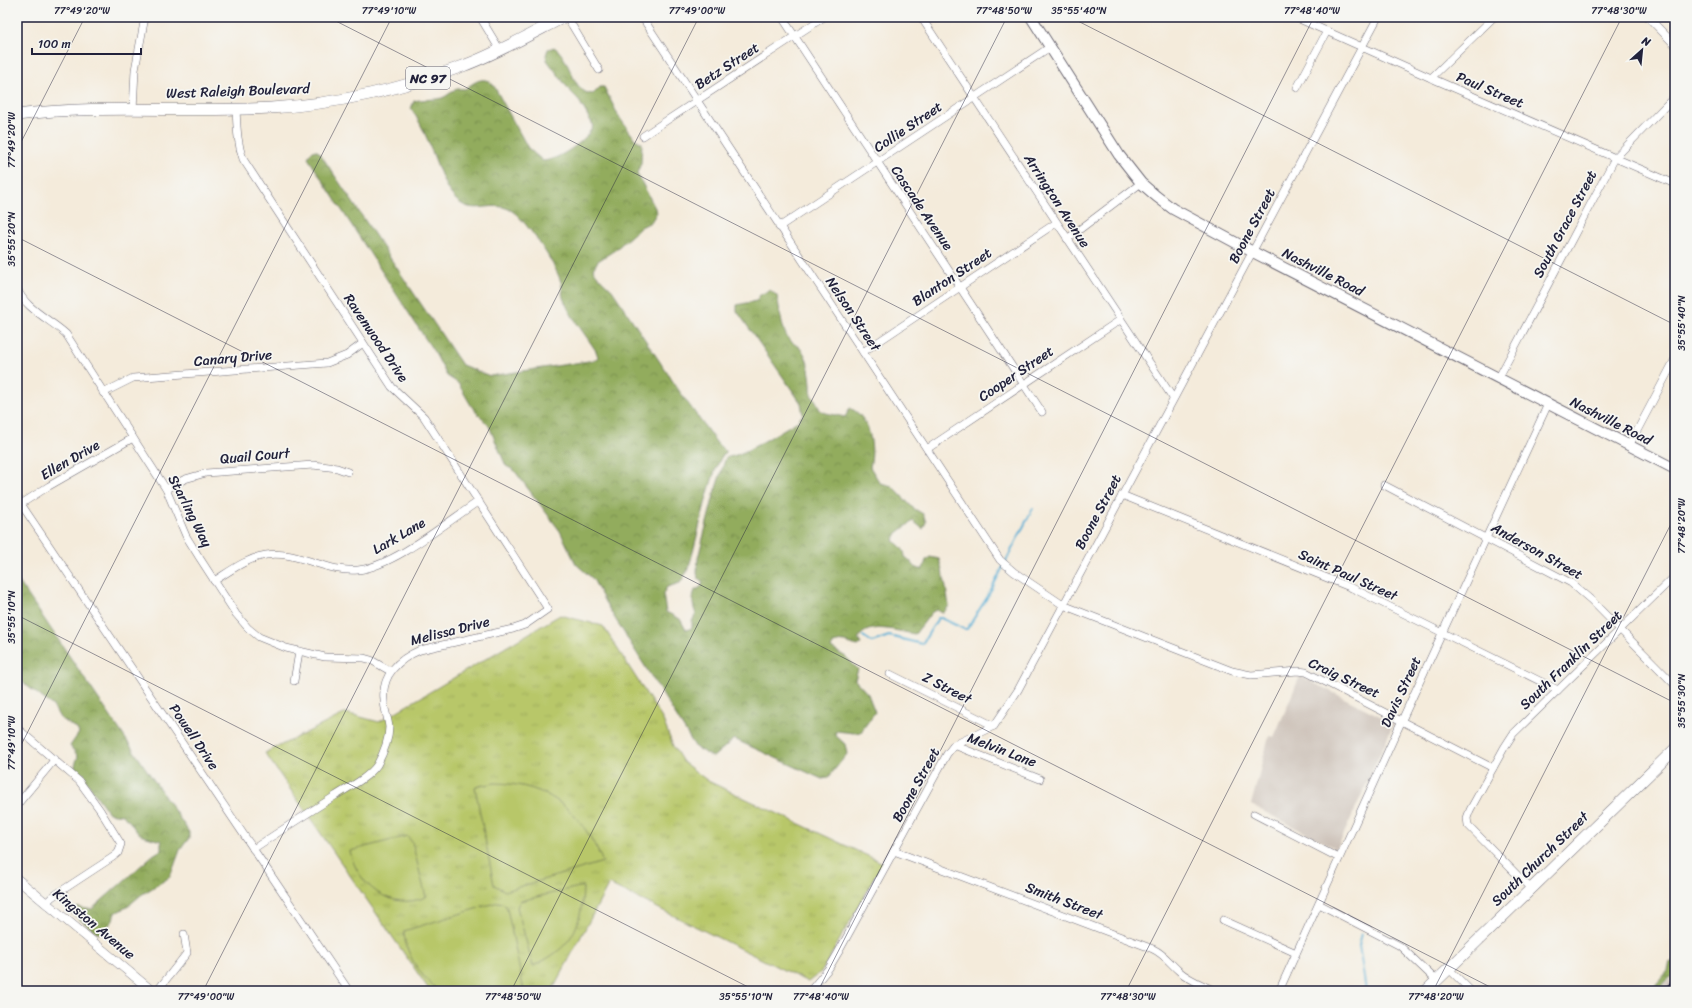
<svg xmlns="http://www.w3.org/2000/svg" width="1692" height="1008" viewBox="0 0 1692 1008" font-family="Sriracha,sans-serif">
	<style>
		.industrial { fill: #cdc2b9 }
		.grass { fill: url(#grass-tufts); stroke: #6d7452 }
		.forest { fill: url(#forest-crowns); stroke: #5a674c }
		.pitch { fill: #b8c769; stroke: #6d7452 }
		.lines { fill: none; stroke-linecap: round; stroke-linejoin: round }
		.stream { stroke: #59afd5; stroke-width: 2 }
		.minor-casing { stroke: #6c6873; stroke-width: 8 }
		.tertiary-casing { stroke: #6c6873; stroke-width: 10 }
		.secondary-casing { stroke: #6c6873; stroke-width: 12 }
		.primary-casing { stroke: #6c6873; stroke-width: 12 }
		.minor { stroke: #fff; stroke-width: 7 }
		.tertiary { stroke: #fff; stroke-width: 9 }
		.secondary { stroke: #fff; stroke-width: 10 }
		.primary { stroke: #fff; stroke-width: 11 }
		.rail-casing { stroke: #22223b; stroke-width: 3.5 }
		.rail { stroke: #f6f6f2; stroke-width: 2; stroke-dasharray: 6; stroke-linecap: butt }
		.ticks { fill: none; stroke: #22223b; stroke-width: 1; stroke-opacity: 0.45 }
		.labels { text-anchor: middle; dominant-baseline: central; stroke-width: 3.5; stroke-linejoin: round; paint-order: stroke }
		.shield { fill: #f6f6f2; stroke: #626272; stroke-width: 1 }
		.shield-label { font-size: 13px; font-weight: bold; fill: #22223b }
		.street-label { font-size: 14px; fill: #22223b; stroke: #f6f6f2 }
		.neatline { fill: none; stroke: #22223b; stroke-width: 1.5 }
		.ticks-label { font-size: 10px; text-anchor: middle; fill: #22223b }
	</style>
	<defs>
		<pattern id="grass-tufts" width="24" height="20" patternUnits="userSpaceOnUse"><rect width="24" height="20" fill="#b8c769"/><path d="M3 7l-1-3M5 7V3M7 7l1-3M15 17l-1-3M17 17v-4M19 17l1-3" fill="none" stroke="#9eab5c"/></pattern>
		<pattern id="forest-crowns" width="20" height="18" patternUnits="userSpaceOnUse"><rect width="20" height="18" fill="#92ac5d"/><path d="M2 6a3 3 0 1 1 6 0M12 15a3 3 0 1 1 6 0" fill="none" stroke="#778c4e"/></pattern>
	</defs>
	<rect width="100%" height="100%" fill="#f6f6f2"/>
	<filter id="ink" filterUnits="userSpaceOnUse"><feTurbulence type="fractalNoise" baseFrequency=".025" numOctaves="2"/><feDisplacementMap in="SourceGraphic" scale="8" xChannelSelector="R" yChannelSelector="G"/><feConvolveMatrix kernelMatrix="1 2 1 2 8 2 1 2 1" color-interpolation-filters="sRGB"/></filter>
	<filter id="wash" filterUnits="userSpaceOnUse"><feTurbulence type="fractalNoise" baseFrequency=".012" numOctaves="4" result="noise"/><feDisplacementMap in="SourceGraphic" scale="16" xChannelSelector="R" yChannelSelector="G"/><feGaussianBlur stdDeviation="0.9" result="paint"/><feColorMatrix in="noise" values="0 0 0 0 0 0 0 0 0 0 0 0 0 0 0 0 0 1.4 0 .05"/><feComposite in="paint" operator="in"/></filter>
	<g filter="url(#wash)">
		<rect width="100%" height="100%" fill="#f4ebdb"/>
		<!-- industrial -->
		<g class="industrial">
			<polygon points="1300,676 1394,723 1337,849 1251,805 1269,736 1274,737"/>
			<polygon points="1675,975 1675,991 1658,991"/>
		</g>
		<!-- grass -->
		<polygon class="grass" points="560,615 603,626 663,720 673,746 683,762 708,781 883,863 822,971 808,982 609,884 552,991 430,991 265,753 346,713 379,722"/>
		<!-- forest -->
		<g class="forest">
			<path d="M554 47C572 59 571 93 593 94L600 87H604L619 117 635 139 642 143 641 163 637 173 657 212 651 222 641 227 615 250 598 261 593 269C596 276 606 284 612 290L682 395 716 442 726 452C712 460 696 546 689 566 687 572 684 577 680 583L667 587 663 594 666 612 680 619 686 630 692 628V621L696 614C692 605 692 599 695 590L701 587 703 582 698 578 697 573 698 558 715 491 726 457C741 458 783 429 798 421L803 414 801 403 737 311V305L756 301 760 295 770 290 777 296C779 306 782 327 786 335 789 342 794 343 800 348 809 356 812 383 811 395L816 401 820 410 826 413 845 417 850 408C870 417 875 447 870 467L880 483 892 486 913 508 923 514 926 522 923 529 913 521 897 533 893 541C899 544 905 550 905 557 914 562 914 571 923 569L926 560 930 557 939 559 945 582 949 606 943 613 936 610 932 612 915 634C898 632 868 620 858 639L861 644 858 646C847 644 838 636 831 648L846 657 858 669 855 680 868 694 875 712 861 732 854 733 836 731 835 735 845 744 847 754 828 778 822 779 734 739 713 757 696 748 606 604 593 579 576 564 560 531 514 470 506 466 489 426 472 407 458 383 447 376 436 355 308 158 310 153 315 150 319 152 462 365 490 376 595 360 598 357 596 351C586 335 571 318 564 300 561 294 563 288 561 282 555 263 530 227 516 214 493 194 473 223 451 194 446 188 443 179 440 172 431 150 425 128 411 109L414 101C422 99 436 100 442 98 452 94 452 87 465 89 474 82 485 74 494 86L528 148 543 161C558 160 589 140 593 125L578 99 570 91 547 60 546 55 548 49Z"/>
			<path d="M17 579 189 832V838L180 850 170 877 141 895 127 907 115 913 112 922 99 934 70 912C76 904 83 910 92 909L153 855 161 850V841L143 836 136 831 130 822 122 815 109 813 85 780 75 771V765L78 756 70 746 79 733 77 729 60 718 53 706 17 678Z"/>
			<polygon points="1675,959 1675,973 1656,991 1650,991 1668,971 1670,962"/>
		</g>
		<!-- pitch -->
		<g class="pitch">
			<path d="M495 783C551 784 581 812 603 862L505 891 494 885 475 787Z"/>
			<path d="M407 836 412 842 426 897C391 912 357 885 350 851Z"/>
			<path d="M583 886C582 929 571 948 533 966L517 907 520 901Z"/>
			<path d="M498 902 503 903 507 908 524 991H439C422 978 404 953 404 931Z"/>
		</g>
		<g class="lines">
			<!-- stream -->
			<g class="stream">
				<polyline points="863,636 872,642 889,636 922,644 938,618 941,618 964,629 967,629 988,596 1033,508"/>
				<polyline points="1362,934 1359,945 1366,991"/>
			</g>
		</g>
	</g>
	<g filter="url(#ink)">
		<g class="lines">
			<defs>
				<g id="minor">
					<polyline points="480,17 500,50"/>
					<polyline points="567,17 599,70"/>
					<polyline points="642,17 1000,560 1014,572 1063,605 1232,671 1251,675 1298,671 1306,672 1493,768"/>
					<polyline points="782,17 1042,412"/>
					<polyline points="921,17 1173,398"/>
					<polyline points="1295,17 1431,78 1675,184"/>
					<polyline points="1648,17 1675,45"/>
					<polyline points="1431,78 1494,17"/>
					<polyline points="1297,88 1327,31"/>
					<path d="M236 109C237 126 237 142 243 159L392 387 424 417 548 609 525 625 513 629 420 650C399 659 381 675 384 700 384 709 388 718 389 727 389 740 383 754 377 765 368 778 349 787 335 796 308 813 280 831 253 849"/>
					<polyline points="133,110 135,70 145,17"/>
					<polyline points="643,136 824,17"/>
					<polyline points="779,227 1050,47"/>
					<polyline points="1067,239 1141,183"/>
					<path d="M17 288C24 308 51 320 66 334L166 489 186 536 199 557 236 614 248 628 259 637 286 648 325 657 364 658 371 660 390 671"/>
					<polyline points="863,352 1056,223"/>
					<polyline points="1498,379 1615,158 1675,96"/>
					<polyline points="103,393 133,378 327,363 347,355 363,343"/>
					<polyline points="1629,446 1675,359"/>
					<polyline points="927,449 1120,320"/>
					<polyline points="1384,485 1571,583 1591,600 1675,685"/>
					<polyline points="166,489 185,479 206,473 313,465 337,468 348,472"/>
					<polyline points="1122,495 1352,588 1558,690"/>
					<polyline points="17,498 349,991"/>
					<polyline points="21,504 49,486 133,438"/>
					<path d="M214 581C230 571 247 558 266 555 298 550 325 573 358 570 394 566 447 522 479 501"/>
					<polyline points="890,674 994,726"/>
					<polyline points="294,681 299,652"/>
					<polyline points="17,728 79,781 100,810 121,844 118,853 113,857 52,897 46,903"/>
					<polyline points="954,745 1040,779"/>
					<polyline points="17,805 55,759"/>
					<polyline points="1254,814 1339,858"/>
					<path d="M894 851 1153 949C1164 954 1169 962 1179 971 1189 980 1203 985 1215 991"/>
					<polyline points="1531,889 1468,825 1467,818 1470,810 1504,748 1513,734 1675,576"/>
					<polyline points="1319,904 1400,946 1437,981"/>
					<polyline points="1223,920 1296,953"/>
					<polyline points="1449,969 1471,991"/>
					<polyline points="157,991 187,953 184,934"/>
					<polyline points="810,991 829,968 838,953 947,754 954,745 994,726 1018,690 1378,17"/>
					<polyline points="1279,991 1402,720 1548,404"/>
				</g>
				<polyline id="tertiary" points="17,879 152,991"/>
				<polyline id="secondary" points="1031,17 1119,155 1141,183 1156,196 1173,209 1253,252 1675,469"/>
				<g id="primary">
					<path d="M17 115C101 104 187 113 271 108 336 104 402 89 463 66 498 53 531 34 564 17"/>
					<polyline points="1426,991 1675,749"/>
				</g>
			</defs>
			<!-- minor casing -->
			<use href="#minor" class="minor-casing"/>
			<!-- tertiary casing -->
			<use href="#tertiary" class="tertiary-casing"/>
			<!-- secondary casing -->
			<use href="#secondary" class="secondary-casing"/>
			<!-- primary casing -->
			<use href="#primary" class="primary-casing"/>
			<!-- minor -->
			<use href="#minor" class="minor"/>
			<!-- tertiary -->
			<use href="#tertiary" class="tertiary"/>
			<!-- secondary -->
			<use href="#secondary" class="secondary"/>
			<!-- primary -->
			<use href="#primary" class="primary"/>
			<defs>
				<polyline id="rail" points="1664,991 1675,980"/>
			</defs>
			<!-- rail casing -->
			<use href="#rail" class="rail-casing"/>
			<!-- rail -->
			<use href="#rail" class="rail"/>
		</g>
	</g>
	<!-- ticks -->
	<path class="ticks" d="M328 17 1675 703M1070 17 1675 325M17 150 85 17M17 237 1498 991M17 615 756 991M17 753 392 17M203 991 699 17M511 991 1007 17M818 991 1314 17M1126 991 1622 17M1433 991 1675 516"/>
	<g class="labels">
		<!-- shield labels -->
		<rect class="shield" x="406" y="67" width="44" height="22" rx="3"/>
		<g class="shield-label">
			<text x="428" y="78">NC 97</text>
		</g>
		<!-- street labels -->
		<g class="street-label">
			<text transform="translate(727 66) rotate(-33)">Betz Street</text>
			<text transform="translate(1490 90) rotate(23)">Paul Street</text>
			<text transform="translate(238 91) rotate(-2)">West Raleigh Boulevard</text>
			<text transform="translate(908 127) rotate(-34)">Collie Street</text>
			<text transform="translate(1057 201) rotate(57)">Arrington Avenue</text>
			<text transform="translate(922 208) rotate(56)">Cascade Avenue</text>
			<text transform="translate(1565 224) rotate(-62)">South Grace Street</text>
			<text transform="translate(1252 226) rotate(-62)">Boone Street</text>
			<text transform="translate(1323 272) rotate(27)">Nashville Road</text>
			<text transform="translate(952 277) rotate(-34)">Blanton Street</text>
			<text transform="translate(853 314) rotate(56)">Nelson Street</text>
			<text transform="translate(376 338) rotate(56)">Ravenwood Drive</text>
			<text transform="translate(233 358) rotate(-5)">Canary Drive</text>
			<text transform="translate(1016 374) rotate(-34)">Cooper Street</text>
			<text transform="translate(1611 421) rotate(27)">Nashville Road</text>
			<text transform="translate(255 456) rotate(-5)">Quail Court</text>
			<text transform="translate(70 460) rotate(-30)">Ellen Drive</text>
			<text transform="translate(190 511) rotate(63)">Starling Way</text>
			<text transform="translate(1098 512) rotate(-62)">Boone Street</text>
			<text transform="translate(399 536) rotate(-30)">Lark Lane</text>
			<text transform="translate(1537 551) rotate(29)">Anderson Street</text>
			<text transform="translate(1348 575) rotate(24)">Saint Paul Street</text>
			<text transform="translate(450 631) rotate(-14)">Melissa Drive</text>
			<text transform="translate(1571 660) rotate(-44)">South Franklin Street</text>
			<text transform="translate(1344 678) rotate(25)">Craig Street</text>
			<text transform="translate(947 688) rotate(27)">Z Street</text>
			<text transform="translate(1401 692) rotate(-65)">Davis Street</text>
			<text transform="translate(194 737) rotate(56)">Powell Drive</text>
			<text transform="translate(1002 750) rotate(21)">Melvin Lane</text>
			<text transform="translate(916 785) rotate(-61)">Boone Street</text>
			<text transform="translate(1540 859) rotate(-44)">South Church Street</text>
			<text transform="translate(1064 901) rotate(21)">Smith Street</text>
			<text transform="translate(94 924) rotate(40)">Kingston Avenue</text>
		</g>
	</g>
	<!-- margin -->
	<rect width="1692" height="1008" fill="none" stroke="#f6f6f2" stroke-width="44"/>
	<!-- north arrow -->
	<g transform="translate(1642 50) rotate(27)" stroke="#f6f6f2" stroke-width="3" paint-order="stroke">
	<path d="M0-3L7 15L0 10L-7 15Z" fill="#22223b"/>
	<text y="-6" font-size="11" font-weight="bold" text-anchor="middle" fill="#22223b">N</text>
	</g>
	<!-- scale -->
	<path d="M32 48v6h109v-6" fill="none" stroke="#22223b" stroke-width="2"/>
	<text x="38" y="48" font-size="12" fill="#22223b" stroke="#f6f6f2" stroke-width="3" paint-order="stroke">100 m</text>
	<rect x="22" y="22" width="1648" height="964" class="neatline"/>
	<g class="ticks-label">
		<text x="82" y="14">77°49'20"W</text>
		<text x="389" y="14">77°49'10"W</text>
		<text x="697" y="14">77°49'00"W</text>
		<text x="1004" y="14">77°48'50"W</text>
		<text x="1079" y="14">35°55'40"N</text>
		<text x="1312" y="14">77°48'40"W</text>
		<text x="1619" y="14">77°48'30"W</text>
		<text transform="translate(11 140) rotate(-90)" y="4">77°49'20"W</text>
		<text transform="translate(11 239) rotate(-90)" y="4">35°55'20"N</text>
		<text transform="translate(1681 323) rotate(-90)" y="4">35°55'40"N</text>
		<text transform="translate(1681 526) rotate(-90)" y="4">77°48'20"W</text>
		<text transform="translate(11 617) rotate(-90)" y="4">35°55'10"N</text>
		<text transform="translate(1681 701) rotate(-90)" y="4">35°55'30"N</text>
		<text transform="translate(11 743) rotate(-90)" y="4">77°49'10"W</text>
		<text x="206" y="1000">77°49'00"W</text>
		<text x="513" y="1000">77°48'50"W</text>
		<text x="746" y="1000">35°55'10"N</text>
		<text x="821" y="1000">77°48'40"W</text>
		<text x="1128" y="1000">77°48'30"W</text>
		<text x="1436" y="1000">77°48'20"W</text>
	</g>
</svg>
